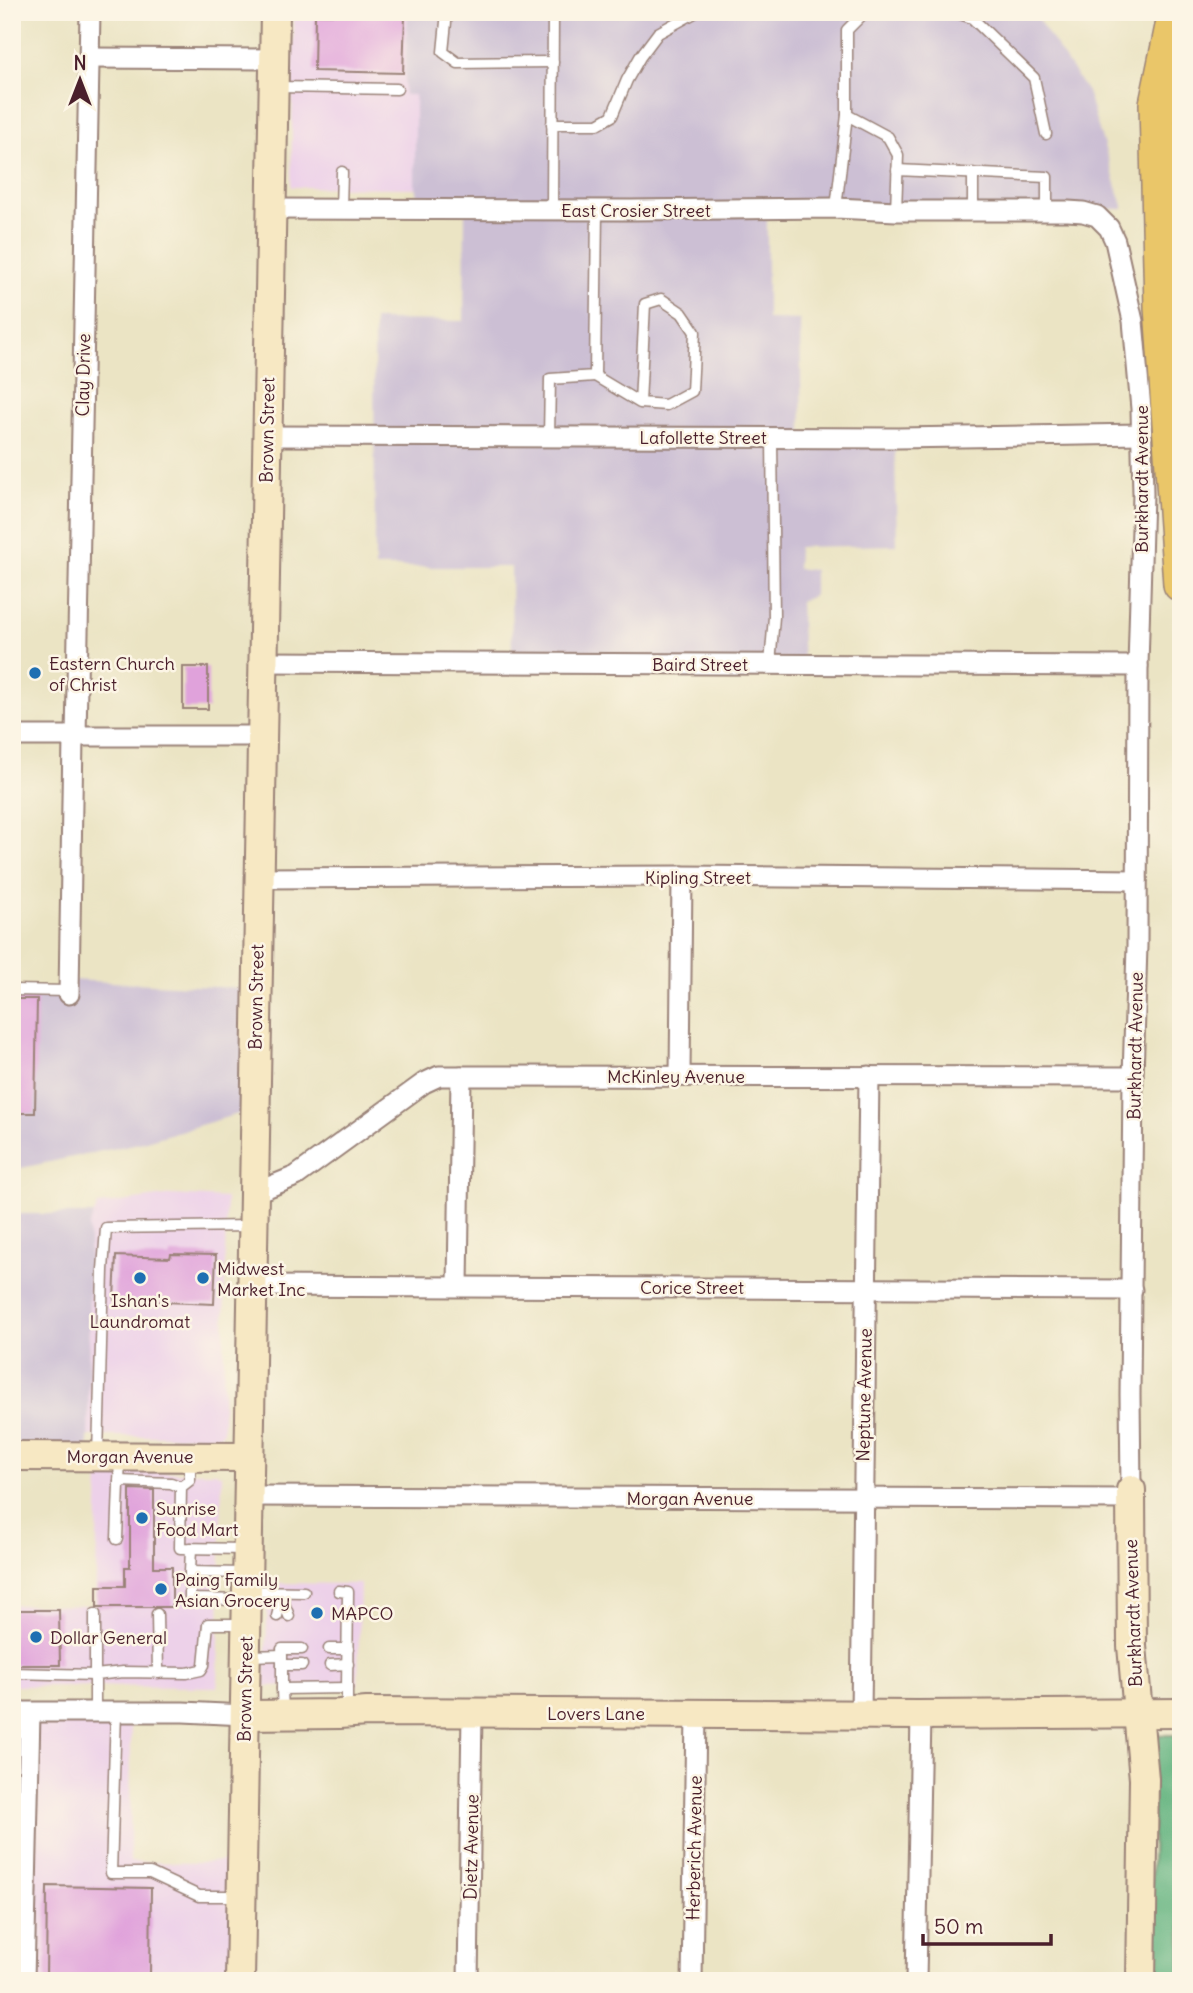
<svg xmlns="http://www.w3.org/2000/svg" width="1193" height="1993" viewBox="0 0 1193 1993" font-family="Delius,sans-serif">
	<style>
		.built { fill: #edd1e9 }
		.industrial { fill: #ccbfd4 }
		.forest { fill: #62b37f; stroke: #566955; stroke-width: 2 }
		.building { fill: #e0a2db }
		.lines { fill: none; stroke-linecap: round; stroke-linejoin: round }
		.lane-casing { stroke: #9a8278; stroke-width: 13 }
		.street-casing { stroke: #9a8278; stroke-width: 23 }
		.secondary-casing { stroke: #9a8278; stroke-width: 32 }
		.highway-casing { stroke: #9a8278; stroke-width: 38 }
		.lane { stroke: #fff; stroke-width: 10 }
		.street { stroke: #fff; stroke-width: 19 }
		.secondary { stroke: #f7e8c3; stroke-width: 28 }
		.highway { stroke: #eac669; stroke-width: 35 }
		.poi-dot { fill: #1f6fb2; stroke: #fcf5e5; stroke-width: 2.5 }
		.labels { text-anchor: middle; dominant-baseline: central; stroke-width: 5; stroke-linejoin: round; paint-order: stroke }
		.street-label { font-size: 18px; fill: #4a1f2b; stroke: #fcf5e5 }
		.poi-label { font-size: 18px; fill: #4a1f2b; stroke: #fcf5e5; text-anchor: start }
	</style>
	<rect width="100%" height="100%" fill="#fcf5e5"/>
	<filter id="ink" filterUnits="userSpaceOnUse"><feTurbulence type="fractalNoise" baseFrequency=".0143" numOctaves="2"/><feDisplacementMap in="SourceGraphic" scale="14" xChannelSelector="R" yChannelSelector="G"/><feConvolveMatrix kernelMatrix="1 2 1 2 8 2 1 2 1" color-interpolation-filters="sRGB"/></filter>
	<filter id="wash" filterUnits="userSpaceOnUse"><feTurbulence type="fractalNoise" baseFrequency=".00686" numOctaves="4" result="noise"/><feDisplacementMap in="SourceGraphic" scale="28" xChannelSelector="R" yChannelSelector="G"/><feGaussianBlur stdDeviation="1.57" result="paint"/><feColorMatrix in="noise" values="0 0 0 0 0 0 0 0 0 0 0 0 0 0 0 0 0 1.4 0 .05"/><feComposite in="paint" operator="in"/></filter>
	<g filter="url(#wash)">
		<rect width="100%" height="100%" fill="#ebe4c4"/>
		<!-- built -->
		<g class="built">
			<polygon points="294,12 408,13 406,93 418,94 416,188 291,187"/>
			<polygon points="173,1195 226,1198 223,1432 220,1436 88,1436 89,1225 98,1205"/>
			<polygon points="99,1472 216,1472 222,1476 218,1687 12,1686 12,1605 95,1606"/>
			<polygon points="268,1583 360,1584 358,1685 265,1686"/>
			<polygon points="129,1712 131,1734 130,1862 202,1863 242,1859 240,1981 24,1981 30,1713"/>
		</g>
		<!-- industrial -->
		<g class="industrial">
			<polygon points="408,12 1033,12 1087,92 1124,209 418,202 415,185 415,95 404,95"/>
			<polygon points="767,209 767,319 800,320 802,438 898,438 895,455 897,545 798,547 797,569 814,570 814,595 800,602 803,664 512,663 511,567 375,567 374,320 464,321 465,210"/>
			<polygon points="69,980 256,989 255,1109 139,1143 12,1170 12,992 68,994"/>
			<polygon points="12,1214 94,1214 89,1226 88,1456 12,1456"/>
		</g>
		<!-- forest -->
		<polygon class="forest" points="1154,1735 1181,1735 1181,1981 1150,1981"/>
		<g id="blocks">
			<!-- building -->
			<g class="building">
				<polygon points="315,14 405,16 403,73 314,71"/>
				<rect x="183" y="667" width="25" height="42"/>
				<polygon points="12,999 37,999 35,1113 12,1113"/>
				<polygon points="171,1254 216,1255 214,1304 114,1300 116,1256 170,1258"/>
				<polygon points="130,1489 154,1490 154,1567 172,1567 172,1607 97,1607 97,1586 125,1586 125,1567 130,1567"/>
				<polygon points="12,1610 59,1610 60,1665 12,1665"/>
				<polygon points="47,1886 151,1888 150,1975 118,1975 118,1981 46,1981"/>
			</g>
		</g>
	</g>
	<g filter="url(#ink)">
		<use href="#blocks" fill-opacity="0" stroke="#9a8278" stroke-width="2"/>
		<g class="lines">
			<defs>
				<g id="lane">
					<polyline points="447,12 443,52 458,63 553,62"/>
					<polyline points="865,12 847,30 847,115 888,137 898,155 896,211"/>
					<polyline points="955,12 972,18 1034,78 1046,134"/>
					<polyline points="277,87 397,89"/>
					<polyline points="552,124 598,124 612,116 627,80 640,57 658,33 696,12"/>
					<polyline points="897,170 1047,177 1047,212"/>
					<polyline points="973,173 973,211"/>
					<polyline points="836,208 847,115"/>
					<polyline points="341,209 342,172"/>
					<polyline points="552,210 553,12"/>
					<polyline points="595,376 640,403 666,405 692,391 695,332 682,313 661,299 645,304 640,403"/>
					<polyline points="549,437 550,379 595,376 597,210"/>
					<polyline points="770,664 774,617 772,438"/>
					<polyline points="12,990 69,991"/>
					<polyline points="98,1456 103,1270 106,1228 251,1226"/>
					<polyline points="190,1459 190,1480 181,1487 180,1548 246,1549"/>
					<polyline points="119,1481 171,1483 181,1487"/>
					<polyline points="117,1539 120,1457"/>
					<polyline points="190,1572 191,1548"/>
					<polyline points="243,1573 190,1572 190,1599 246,1600"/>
					<polyline points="250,1591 304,1592"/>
					<polyline points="339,1591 348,1592 347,1688"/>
					<polyline points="157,1614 158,1673"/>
					<polyline points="277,1616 282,1598 289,1616"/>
					<polyline points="282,1649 302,1649"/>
					<polyline points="329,1649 348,1649"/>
					<polyline points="250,1656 282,1655 282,1689"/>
					<polyline points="282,1665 302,1665"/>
					<polyline points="330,1665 348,1664"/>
					<polyline points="12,1673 95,1675 95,1614"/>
					<polyline points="95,1712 95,1675 123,1672 187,1673 201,1670 204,1665 208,1624 244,1624"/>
					<polyline points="116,1712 111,1873 150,1873 199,1896 239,1896"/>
					<polyline points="283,1714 282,1689 347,1688 347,1710"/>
				</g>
				<g id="street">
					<polyline points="90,58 274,59"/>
					<polyline points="271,209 631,210 836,208 896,211 1068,211 1083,212 1097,216 1109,228 1115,241 1133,321 1141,409 1143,494 1138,666 1137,946 1133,1077 1130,1395 1131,1490"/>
					<polyline points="266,436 898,438 1141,434"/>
					<polyline points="262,662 1138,666"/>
					<polyline points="12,736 261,736"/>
					<polyline points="76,737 90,12"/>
					<polyline points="259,878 682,876 1137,880"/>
					<polyline points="69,994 73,737"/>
					<polyline points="680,1075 682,876"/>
					<polyline points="254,1193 296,1176 424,1083 439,1076 1133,1077"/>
					<polyline points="252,1286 1132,1290"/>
					<polyline points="458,1286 461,1076"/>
					<polyline points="249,1496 1131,1499"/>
					<polyline points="12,1712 183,1712 245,1715"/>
					<polyline points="861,1714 869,1076"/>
					<polyline points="24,1981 30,1713"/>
					<polyline points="468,1981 472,1712"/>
					<polyline points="692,1981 696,1714"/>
					<polyline points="916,1981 921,1715"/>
				</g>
				<g id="secondary">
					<polyline points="12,1456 248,1457"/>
					<polyline points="1131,1490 1132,1646 1144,1779 1141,1981"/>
					<polyline points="245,1715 339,1714 367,1712 917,1715 1181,1713"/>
					<polyline points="240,1981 275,12"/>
				</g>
				<polyline id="highway" points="1176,12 1157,104 1162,307 1181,584"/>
			</defs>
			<!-- lane casing -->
			<use href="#lane" class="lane-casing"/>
			<!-- street casing -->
			<use href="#street" class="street-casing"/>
			<!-- secondary casing -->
			<use href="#secondary" class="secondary-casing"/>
			<!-- highway casing -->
			<use href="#highway" class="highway-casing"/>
			<!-- lane -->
			<use href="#lane" class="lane"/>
			<!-- street -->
			<use href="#street" class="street"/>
			<!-- secondary -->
			<use href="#secondary" class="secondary"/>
			<!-- highway -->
			<use href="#highway" class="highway"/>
		</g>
	</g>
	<!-- markers -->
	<g class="poi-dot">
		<circle cx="35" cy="673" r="7"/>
		<circle cx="140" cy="1278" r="7"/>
		<circle cx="203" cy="1278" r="7"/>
		<circle cx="142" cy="1518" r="7"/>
		<circle cx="161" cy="1589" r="7"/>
		<circle cx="317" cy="1613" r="7"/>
		<circle cx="36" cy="1637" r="7"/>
	</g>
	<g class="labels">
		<!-- street labels -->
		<g class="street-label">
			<text x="636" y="210">East Crosier Street</text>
			<text transform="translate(83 375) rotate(-89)">Clay Drive</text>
			<text transform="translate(267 430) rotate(-89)">Brown Street</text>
			<text x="703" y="437">Lafollette Street</text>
			<text transform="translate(1141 479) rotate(-90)">Burkhardt Avenue</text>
			<text x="700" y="664">Baird Street</text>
			<text x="698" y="877">Kipling Street</text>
			<text transform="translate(256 997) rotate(-89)">Brown Street</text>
			<text transform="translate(1135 1046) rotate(-89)">Burkhardt Avenue</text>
			<text x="676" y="1076">McKinley Avenue</text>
			<text x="692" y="1287">Corice Street</text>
			<text transform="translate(864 1395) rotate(-89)">Neptune Avenue</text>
			<text x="130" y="1456">Morgan Avenue</text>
			<text x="690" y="1498">Morgan Avenue</text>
			<text transform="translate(1133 1613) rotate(-92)">Burkhardt Avenue</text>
			<text transform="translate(245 1689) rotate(-89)">Brown Street</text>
			<text x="596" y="1713">Lovers Lane</text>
			<text transform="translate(471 1847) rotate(-89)">Dietz Avenue</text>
			<text transform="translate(694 1848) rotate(-89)">Herberich Avenue</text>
		</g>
		<!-- poi labels -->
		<g class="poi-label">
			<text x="49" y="663">Eastern Church<tspan x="49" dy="21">of Christ</tspan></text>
			<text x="217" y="1268">Midwest<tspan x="217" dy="21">Market Inc</tspan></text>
			<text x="140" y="1300" text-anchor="middle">Ishan's<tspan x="140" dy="21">Laundromat</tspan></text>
			<text x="156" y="1508">Sunrise<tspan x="156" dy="21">Food Mart</tspan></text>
			<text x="175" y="1579">Paing Family<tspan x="175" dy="21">Asian Grocery</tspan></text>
			<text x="331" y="1613">MAPCO</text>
			<text x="50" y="1637">Dollar General</text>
		</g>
	</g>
	<!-- margin -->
	<rect width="1193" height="1993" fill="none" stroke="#fcf5e5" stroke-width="42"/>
	<!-- north arrow -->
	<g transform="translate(80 80)" stroke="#fcf5e5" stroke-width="5" paint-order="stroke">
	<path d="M0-5L12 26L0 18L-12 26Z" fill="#4a1f2b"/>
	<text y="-10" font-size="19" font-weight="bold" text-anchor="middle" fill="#4a1f2b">N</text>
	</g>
	<!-- scale -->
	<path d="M923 1934v10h128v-10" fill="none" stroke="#4a1f2b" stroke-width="3.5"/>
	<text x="934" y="1934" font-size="21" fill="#4a1f2b" stroke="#fcf5e5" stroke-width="5" paint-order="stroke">50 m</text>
</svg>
